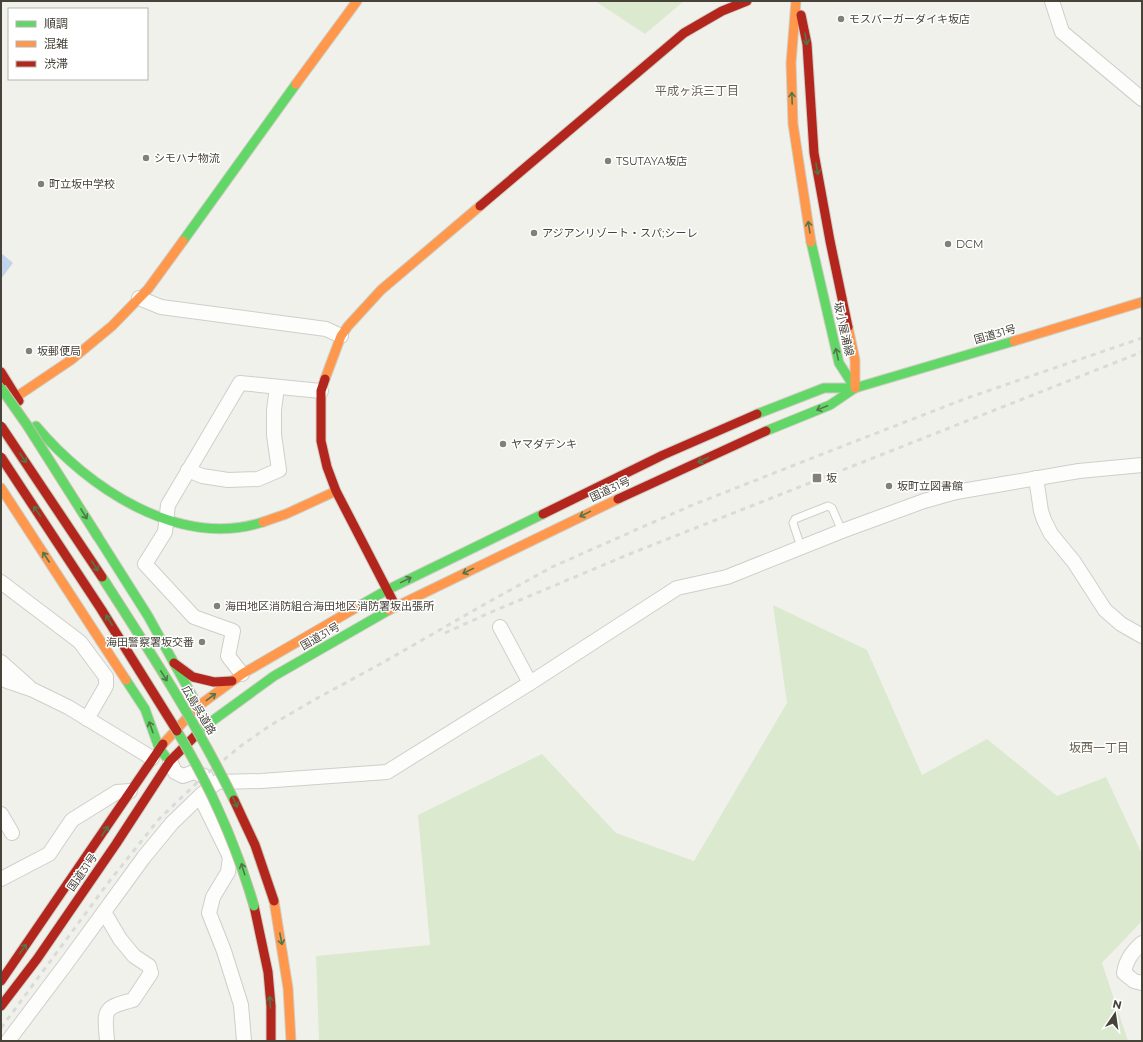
<svg xmlns="http://www.w3.org/2000/svg" width="1143" height="1042" viewBox="0 0 1143 1042" font-family="Montserrat,'Noto Sans JP',sans-serif">
	<style>
		.green { fill: #dbe9cf }
		.water { fill: #c1d4eb }
		.lines { fill: none; stroke-linecap: round; stroke-linejoin: round }
		.lane-casing { stroke: #cfceca; stroke-width: 9 }
		.street-casing { stroke: #cfceca; stroke-width: 16 }
		.fast-casing { stroke: #cfcec4; stroke-width: 11 }
		.slow-casing { stroke: #cfcec4; stroke-width: 11 }
		.jam-casing { stroke: #cfcec4; stroke-width: 11 }
		.lane { stroke: #fdfdfc; stroke-width: 7 }
		.street { stroke: #fdfdfc; stroke-width: 14 }
		.fast { stroke: #63d668; stroke-width: 9 }
		.slow { stroke: #ff974d; stroke-width: 9 }
		.jam { stroke: #b3261e; stroke-width: 9 }
		.rail { stroke: #dadad9; stroke-width: 3; stroke-dasharray: 5 5; stroke-linecap: butt }
		.fast-bridge-casing { stroke: #c6c0aa; stroke-width: 11; stroke-linecap: butt }
		.jam-bridge-casing { stroke: #c6c0aa; stroke-width: 11; stroke-linecap: butt }
		.fast-bridge { stroke: #63d668; stroke-width: 9 }
		.jam-bridge { stroke: #b3261e; stroke-width: 9 }
		.oneway { stroke: #517649 }
		.poi-dot { fill: #828078; stroke: #fff; stroke-width: 1.5 }
		.labels { text-anchor: middle; dominant-baseline: central; stroke-width: 3; stroke-linejoin: round; paint-order: stroke }
		.poi-label { font-size: 11px; fill: #474339; stroke: #fff; text-anchor: start }
		.street-label { font-size: 11px; fill: #474339; stroke: #fff }
		.neighbourhood-label { font-size: 12px; fill: #686251; stroke: #fff }
	</style>
	<rect width="100%" height="100%" fill="#f1f1ec"/>
	<!-- green -->
	<g class="green">
		<polygon points="595,1 684,1 645,34"/>
		<polygon points="773,605 867,650 922,775 987,739 1057,796 1106,777 1142,854 1142,921 1102,963 1128,1041 319,1041 316,956 430,945 418,815 542,754 616,833 694,861 787,703"/>
	</g>
	<!-- water -->
	<polygon class="water" points="1,253 13,263 1,279"/>
	<g class="lines">
		<defs>
			<polyline id="lane" points="801,547 793,523 795,519 828,506 832,508 842,531"/>
			<g id="street">
				<polyline points="1052,1 1062,32 1142,99"/>
				<polyline points="139,298 161,307 326,329 341,336"/>
				<polyline points="188,470 202,476 228,480 258,479 279,470 274,435 274,410 277,387"/>
				<polyline points="1036,478 1041,511 1044,520 1051,534 1074,562 1105,610 1121,624 1142,636"/>
				<polyline points="1,582 80,642 106,677 106,686 87,719"/>
				<polyline points="500,627 530,683"/>
				<polyline points="1,662 29,687"/>
				<polyline points="242,674 228,656 233,631 194,617 145,564 165,532 168,505 240,383 321,391"/>
				<polyline points="1,679 33,690 68,707 152,758"/>
				<polyline points="170,761 175,772 183,776 194,772 206,777"/>
				<polyline points="200,796 230,857 228,872 213,897 209,913 224,951 241,1005 244,1041"/>
				<polyline points="1,814 12,833"/>
				<polyline points="1,879 49,854 72,820 117,792 130,791"/>
				<path d="M104 912 120 939 134 956 149 966 151 973 133 1000C101 1008 105 1011 107 1041"/>
				<path d="M1142 943C1132 952 1126 960 1124 973L1134 981 1142 983"/>
				<polyline points="8,1041 66,964 144,857 172,823 200,796 217,782 261,781 387,772 530,683 677,588 727,577 842,531 924,501 956,492 1079,471 1142,465"/>
			</g>
			<g id="fast">
				<polyline points="183,241 296,84"/>
				<polyline points="811,242 839,363 855,388"/>
				<polyline points="757,414 824,388 855,388 1014,341"/>
				<path d="M36 426C88 488 179 549 263 522"/>
				<polyline points="766,431 830,405 855,388"/>
				<polyline points="98,537 148,616 205,719"/>
				<polyline points="359,606 387,590 543,514"/>
				<polyline points="126,680 145,709 159,748 166,757"/>
				<polyline points="197,734 208,724 274,676 389,610"/>
			</g>
			<g id="slow">
				<polyline points="796,1 791,63 793,124 811,242"/>
				<polyline points="296,84 357,1"/>
				<polyline points="848,327 855,360 855,388"/>
				<polyline points="1014,341 1142,302"/>
				<polyline points="325,379 341,336 348,326 381,290 480,206"/>
				<polyline points="16,397 71,360 112,326 148,289 183,241"/>
				<polyline points="1,488 126,680"/>
				<polyline points="263,522 286,514 336,491"/>
				<polyline points="389,610 618,499"/>
				<polyline points="163,744 197,707 242,674 359,606"/>
				<polyline points="274,901 288,988 291,1041"/>
			</g>
			<g id="jam">
				<polyline points="801,15 807,44 814,153 830,241 848,327"/>
				<polyline points="480,206 684,33 722,11 747,1"/>
				<polyline points="1,372 19,401"/>
				<polyline points="325,379 321,391 321,441 327,467 336,491 395,605"/>
				<polyline points="618,499 766,431"/>
				<polyline points="543,514 663,455 757,414"/>
				<polyline points="174,663 193,677 214,682 232,681"/>
				<polyline points="254,906 268,972 271,1006 271,1041"/>
				<polyline points="1,981 163,744"/>
				<polyline points="1,1006 37,959 116,844 170,761 197,734"/>
			</g>
		</defs>
		<!-- lane casing -->
		<use href="#lane" class="lane-casing"/>
		<!-- street casing -->
		<use href="#street" class="street-casing"/>
		<!-- fast casing -->
		<use href="#fast" class="fast-casing"/>
		<!-- slow casing -->
		<use href="#slow" class="slow-casing"/>
		<!-- jam casing -->
		<use href="#jam" class="jam-casing"/>
		<!-- lane -->
		<use href="#lane" class="lane"/>
		<!-- street -->
		<use href="#street" class="street"/>
		<!-- fast -->
		<use href="#fast" class="fast"/>
		<!-- slow -->
		<use href="#slow" class="slow"/>
		<!-- jam -->
		<use href="#jam" class="jam"/>
		<!-- rail -->
		<g class="rail">
			<polyline points="445,633 489,613 632,553 1142,352"/>
			<polyline points="1,1028 108,883 159,819 204,776 242,745 271,725 314,700 382,663 485,604 552,567 690,506 820,455 967,398 1142,338"/>
		</g>
		<defs>
			<g id="fast-bridge">
				<polyline points="1,388 27,425 98,537"/>
				<path d="M102 577C149 650 196 722 234 800"/>
				<path d="M177 731C210 786 236 844 254 906"/>
			</g>
			<g id="jam-bridge">
				<polyline points="1,426 102,577"/>
				<polyline points="1,457 101,609 177,731"/>
				<polyline points="234,800 255,845 274,901"/>
			</g>
		</defs>
		<!-- fast-bridge casing -->
		<use href="#fast-bridge" class="fast-bridge-casing"/>
		<!-- jam-bridge casing -->
		<use href="#jam-bridge" class="jam-bridge-casing"/>
		<!-- fast-bridge -->
		<use href="#fast-bridge" class="fast-bridge"/>
		<!-- jam-bridge -->
		<use href="#jam-bridge" class="jam-bridge"/>
	</g>
	<!-- one-way arrows -->
	<defs><path id="oneway-shaft" d="M-6 0H5M1.5-3L5.5 0L1.5 3" fill="none" stroke-width="1.6" stroke-linecap="round" stroke-linejoin="round"/></defs>
	<g class="oneway">
		<use href="#oneway-shaft" transform="translate(806 39) rotate(80)"/>
		<use href="#oneway-shaft" transform="translate(792 98) rotate(-92)"/>
		<use href="#oneway-shaft" transform="translate(817 169) rotate(80)"/>
		<use href="#oneway-shaft" transform="translate(809 227) rotate(-99)"/>
		<use href="#oneway-shaft" transform="translate(837 354) rotate(-103)"/>
		<use href="#oneway-shaft" transform="translate(822 408) rotate(158)"/>
		<use href="#oneway-shaft" transform="translate(23 458) rotate(56)"/>
		<use href="#oneway-shaft" transform="translate(703 460) rotate(155)"/>
		<use href="#oneway-shaft" transform="translate(37 511) rotate(-124)"/>
		<use href="#oneway-shaft" transform="translate(84 514) rotate(58)"/>
		<use href="#oneway-shaft" transform="translate(585 514) rotate(154)"/>
		<use href="#oneway-shaft" transform="translate(46 557) rotate(-123)"/>
		<use href="#oneway-shaft" transform="translate(95 566) rotate(57)"/>
		<use href="#oneway-shaft" transform="translate(468 571) rotate(154)"/>
		<use href="#oneway-shaft" transform="translate(406 580) rotate(-26)"/>
		<use href="#oneway-shaft" transform="translate(109 620) rotate(-122)"/>
		<use href="#oneway-shaft" transform="translate(164 676) rotate(58)"/>
		<use href="#oneway-shaft" transform="translate(211 697) rotate(-37)"/>
		<use href="#oneway-shaft" transform="translate(151 727) rotate(-109)"/>
		<use href="#oneway-shaft" transform="translate(235 802) rotate(65)"/>
		<use href="#oneway-shaft" transform="translate(105 831) rotate(-57)"/>
		<use href="#oneway-shaft" transform="translate(243 869) rotate(-107)"/>
		<use href="#oneway-shaft" transform="translate(281 939) rotate(79)"/>
		<use href="#oneway-shaft" transform="translate(23 949) rotate(-55)"/>
		<use href="#oneway-shaft" transform="translate(270 1002) rotate(-94)"/>
	</g>
	<!-- markers -->
	<g class="poi-dot">
		<circle cx="841" cy="19" r="4"/>
		<circle cx="146" cy="158" r="4"/>
		<circle cx="608" cy="161" r="4"/>
		<circle cx="41" cy="184" r="4"/>
		<circle cx="534" cy="233" r="4"/>
		<circle cx="948" cy="244" r="4"/>
		<circle cx="29" cy="351" r="4"/>
		<circle cx="503" cy="444" r="4"/>
		<rect x="812" y="473" width="10" height="10" rx="2"/>
		<circle cx="889" cy="486" r="4"/>
		<circle cx="217" cy="606" r="4"/>
		<circle cx="202" cy="642" r="4"/>
	</g>
	<g class="labels">
		<!-- poi labels -->
		<g class="poi-label">
			<text x="849" y="19">モスバーガーダイキ坂店</text>
			<text x="154" y="158">シモハナ物流</text>
			<text x="616" y="161">TSUTAYA坂店</text>
			<text x="49" y="184">町立坂中学校</text>
			<text x="542" y="233">アジアンリゾート・スパ;シーレ</text>
			<text x="956" y="244">DCM</text>
			<text x="37" y="351">坂郵便局</text>
			<text x="511" y="444">ヤマダデンキ</text>
			<text x="826" y="478">坂</text>
			<text x="897" y="486">坂町立図書館</text>
			<text x="225" y="606">海田地区消防組合海田地区消防署坂出張所</text>
			<text x="194" y="642" text-anchor="end">海田警察署坂交番</text>
		</g>
		<!-- street labels -->
		<g class="street-label">
			<text transform="translate(844 329) rotate(77)">坂小屋浦線</text>
			<text transform="translate(995 334) rotate(-16)">国道31号</text>
			<text transform="translate(610 489) rotate(-25)">国道31号</text>
			<text transform="translate(320 636) rotate(-30)">国道31号</text>
			<text transform="translate(199 710) rotate(59)">広島呉道路</text>
			<text transform="translate(82 872) rotate(-55)">国道31号</text>
		</g>
		<!-- neighbourhood labels -->
		<g class="neighbourhood-label">
			<text x="697" y="90">平成ヶ浜三丁目</text>
			<text x="1099" y="747">坂西一丁目</text>
		</g>
	</g>
	<!-- border -->
	<rect width="1143" height="1042" fill="none" stroke="#474339" stroke-width="4"/>
	<!-- legend -->
	<rect x="8" y="8" width="140" height="72" fill="#ffffff" stroke="#b5b4b0"/>
	<rect x="16" y="21" width="20" height="6" fill="#63d668" stroke="#b5b4b0"/>
	<text x="44" y="28" font-size="12" fill="#474339">順調</text>
	<rect x="16" y="41" width="20" height="6" fill="#ff974d" stroke="#b5b4b0"/>
	<text x="44" y="48" font-size="12" fill="#474339">混雑</text>
	<rect x="16" y="61" width="20" height="6" fill="#b3261e" stroke="#b5b4b0"/>
	<text x="44" y="68" font-size="12" fill="#474339">渋滞</text>
	<!-- north arrow -->
	<g transform="translate(1115 1014) rotate(13)" stroke="#ffffff" stroke-width="3" paint-order="stroke">
	<path d="M0-3L7 15L0 10L-7 15Z" fill="#474339"/>
	<text y="-6" font-size="11" font-weight="bold" text-anchor="middle" fill="#474339">N</text>
	</g>
</svg>
